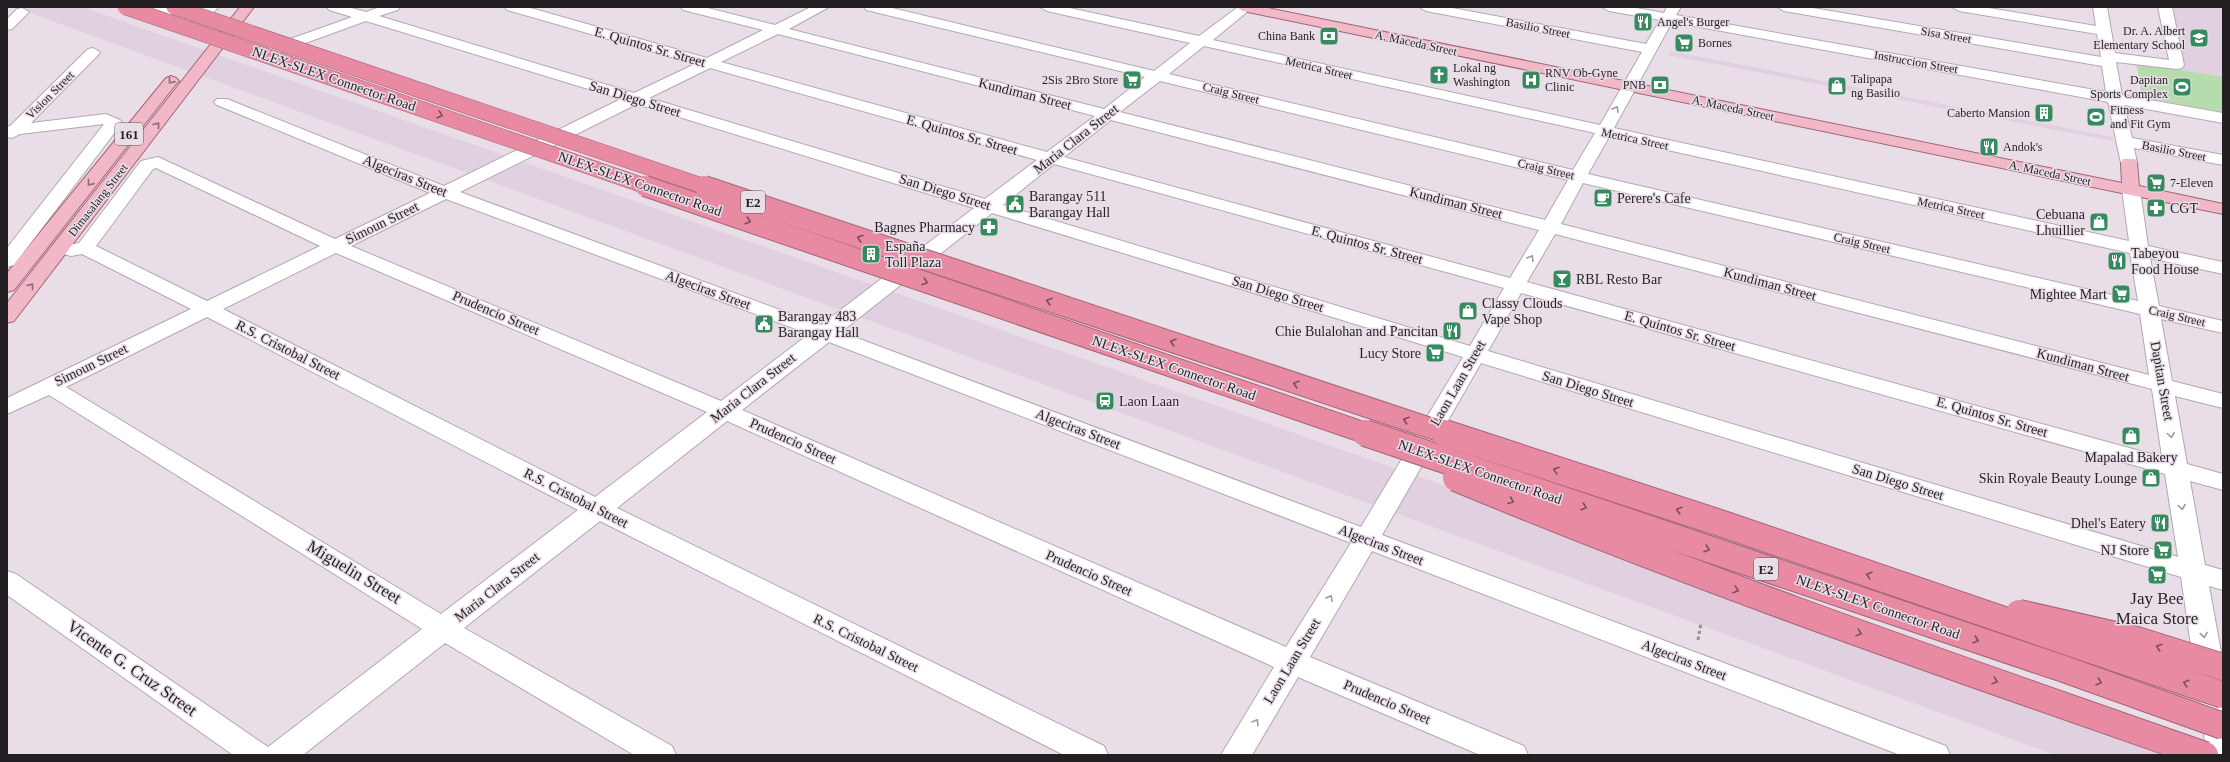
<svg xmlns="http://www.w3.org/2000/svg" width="2230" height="762" viewBox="0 0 2230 762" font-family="Georgia,serif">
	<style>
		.built { fill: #e1d0e0 }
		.green { fill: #b4dcac }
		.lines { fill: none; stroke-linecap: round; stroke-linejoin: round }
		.minor-casing { stroke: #b2a8b2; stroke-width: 2 }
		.major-casing { stroke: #a26576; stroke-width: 2 }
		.path { stroke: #9a9199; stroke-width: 3; stroke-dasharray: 3.5 2.5; stroke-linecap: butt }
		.minor { fill: #fff; fill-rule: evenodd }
		.major { fill: #f1b9c7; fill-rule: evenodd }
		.highway-bridge-far2-casing { stroke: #a26576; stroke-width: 16; stroke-linecap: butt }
		.highway-bridge-far1-casing { stroke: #a26576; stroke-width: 22; stroke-linecap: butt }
		.highway-bridge-casing { stroke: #a26576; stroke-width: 28; stroke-linecap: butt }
		.highway-bridge-far2 { stroke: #e78aa2; stroke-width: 15 }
		.highway-bridge-far1 { stroke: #e78aa2; stroke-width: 20 }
		.highway-bridge { stroke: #e78aa2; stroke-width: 26 }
		.oneway { stroke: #8a6c75 }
		.oneway2 { stroke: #9c9a9c }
		.oneway3 { stroke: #7b4f5c }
		.labels { text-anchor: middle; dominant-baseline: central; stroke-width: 3; stroke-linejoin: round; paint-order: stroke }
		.far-poi-label { font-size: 12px; fill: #231f23; stroke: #e9dee8; text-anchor: start }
		.far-street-label { font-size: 12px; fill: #231f23; stroke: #e9dee8 }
		.shield { fill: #e9dee8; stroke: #5e585e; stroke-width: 1 }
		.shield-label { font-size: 13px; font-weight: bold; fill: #231f23 }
		.street-label { font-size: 14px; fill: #231f23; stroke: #e9dee8 }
		.poi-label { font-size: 14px; fill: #231f23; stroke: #e9dee8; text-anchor: start }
		.near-street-label { font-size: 17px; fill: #231f23; stroke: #e9dee8 }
		.near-poi-label { font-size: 17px; fill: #231f23; stroke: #e9dee8 }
	</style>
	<rect width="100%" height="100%" fill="#e9dee8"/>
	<!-- built -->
	<g class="built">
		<polygon points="14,7 82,7 2211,755 2055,755"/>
		<polygon points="2166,7 2223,7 2223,77 2183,70"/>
		<polygon points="1670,51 2113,137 2113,141 1668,55"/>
	</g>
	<!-- green -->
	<polygon class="green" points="2136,62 2223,77 2223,112 2142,97"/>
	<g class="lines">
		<defs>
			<g id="minor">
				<path d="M143 7H162L190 14 203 7H218C200 32 168 18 145 10Z"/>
				<path d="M327 7H348L366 12 380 7H400L398 10 379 16 634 93 695 64 507 10 505 7H527L707 58 763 30 683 10 681 7H704L775 25 811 7H829L789 29 1104 109 1145 77 866 10 864 7H888L1154 71 1190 43 1047 11 1040 7H1065L1199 36 1238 7H1253L1213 40 1600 125 1642 52 1426 11 1419 7H1447L1646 44 1660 20 1609 11 1602 7H1631L1664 13 1667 7H1681L1676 15 2106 92 2102 66 1784 11 1777 7H1807L2101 57 2097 34 1959 11 1952 7H1983L2096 26 2093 7H2107L2115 53 2169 60 2158 7H2172L2184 65 2182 68 2177 69 2116 62 2122 95 2223 113V123L2124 105 2132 138 2223 155V165L2134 148 2137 163 2135 167H2123L2121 163 2108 102 1672 22 1614 128 2129 241 2122 190 2125 186H2137L2140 190 2148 246 2223 262V274L2150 258 2159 306 2223 321V333L2161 319 2172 381 2223 394V408L2175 396 2187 464 2223 474V490L2190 481 2205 565 2223 570V590L2209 586 2223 663V755H2207L2181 577 1481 363 1382 535 1946 746 1950 755H1900L1372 551 1310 657 1524 746 1528 755H1480L1298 677 1252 755H1221L1274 667 727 421 617 508 1104 746 1108 755H1064L600 521 464 628 672 746 676 755H634L445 643 303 755H233L7 595V571L16 574 268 747 422 629 49 395 7 414V398L191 309 82 254 71 256 64 254 62 250 64 246 79 243 141 161 158 157 335 239 430 193 217 105 214 102 217 99H227L444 186 621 99 366 21 278 53H268L266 50 268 47 352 17 329 10ZM778 34 1095 116 1047 152 721 62ZM1204 46 1595 133 1573 170 1169 74ZM710 68 1037 160 985 199 649 98ZM1160 81 1568 180 1545 220 1120 112ZM637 104 974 208 821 325 460 192ZM1111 120 1539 230 1510 278 1064 157ZM1609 137 2130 253 2138 301 1588 174ZM1054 164 1504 288 1470 346 1003 205ZM156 168 320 246 207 301 96 246 153 169ZM1583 183 2140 314 2149 375 1561 224ZM446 199 809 334 721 401 351 246ZM992 213 1463 357 1361 527 841 332ZM1555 234 2152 389 2162 457 1527 282ZM336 253 707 412 595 497 223 309ZM1521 293 2165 474 2178 557 1488 351ZM207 317 578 510 441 614 66 387ZM829 342 1351 543 1286 647 742 410Z"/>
				<polygon points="22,8 29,12 12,29 7,30 7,19 17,9"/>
				<polygon points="93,48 100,52 98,55 31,123 106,114 120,120 122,123 14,265 7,267 7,248 104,124 20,134 12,138 7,137 7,126 10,126 88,49"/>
			</g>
			<g id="major">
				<polygon points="240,7 254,7 14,321 7,323 7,303"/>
				<polygon points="1236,7 1263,7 2122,183 2121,163 2123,159 2135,159 2137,163 2139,186 2223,204 2223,214 1243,11"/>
				<polygon points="171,76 176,78 179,81 176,84 14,290 7,292 7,273 166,78"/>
			</g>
		</defs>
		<!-- minor casing -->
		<use href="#minor" class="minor-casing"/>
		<!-- major casing -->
		<use href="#major" class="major-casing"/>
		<!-- path -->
		<polyline class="path" points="1698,640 1701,623"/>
		<!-- minor -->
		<use href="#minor" class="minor"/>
		<!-- major -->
		<use href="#major" class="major"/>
		<defs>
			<g id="highway-bridge-far2">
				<polyline points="125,7 648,187"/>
				<polyline points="174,7 706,187"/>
			</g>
			<g id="highway-bridge-far1">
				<polyline points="645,186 1368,434"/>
				<polyline points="704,186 1448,434"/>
			</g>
			<g id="highway-bridge">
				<polyline points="1365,433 2064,669 2223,726"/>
				<polyline points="1445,433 1726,525 2223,695"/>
				<path d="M1456 478C1702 581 1953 667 2205 755"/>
				<polyline points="2019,613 2137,640 2223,667"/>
			</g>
		</defs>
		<!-- highway-bridge-far2 casing -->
		<use href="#highway-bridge-far2" class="highway-bridge-far2-casing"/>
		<!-- highway-bridge-far1 casing -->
		<use href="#highway-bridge-far1" class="highway-bridge-far1-casing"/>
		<!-- highway-bridge casing -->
		<use href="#highway-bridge" class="highway-bridge-casing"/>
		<!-- highway-bridge-far2 -->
		<use href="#highway-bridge-far2" class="highway-bridge-far2"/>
		<!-- highway-bridge-far1 -->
		<use href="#highway-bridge-far1" class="highway-bridge-far1"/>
		<!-- highway-bridge -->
		<use href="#highway-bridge" class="highway-bridge"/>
	</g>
	<!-- one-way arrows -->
	<defs><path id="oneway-chevron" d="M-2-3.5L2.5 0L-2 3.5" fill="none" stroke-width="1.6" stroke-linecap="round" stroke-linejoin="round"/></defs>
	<g class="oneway">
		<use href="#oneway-chevron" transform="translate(171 81) rotate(129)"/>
		<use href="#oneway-chevron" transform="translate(157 125) rotate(-52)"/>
		<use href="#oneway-chevron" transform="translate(90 183) rotate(129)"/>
		<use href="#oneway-chevron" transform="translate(31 286) rotate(-52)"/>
	</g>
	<g class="oneway2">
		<use href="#oneway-chevron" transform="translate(1616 109) rotate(-61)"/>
		<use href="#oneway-chevron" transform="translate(1531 258) rotate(-59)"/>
		<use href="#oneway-chevron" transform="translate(2171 435) rotate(82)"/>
		<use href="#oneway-chevron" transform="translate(2182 507) rotate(81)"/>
		<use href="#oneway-chevron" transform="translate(1330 598) rotate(-59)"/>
		<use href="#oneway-chevron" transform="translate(2204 635) rotate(80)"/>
		<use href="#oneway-chevron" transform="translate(1256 722) rotate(-59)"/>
	</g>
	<g class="oneway3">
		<use href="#oneway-chevron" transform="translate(440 115) rotate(19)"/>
		<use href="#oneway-chevron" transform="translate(748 221) rotate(19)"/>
		<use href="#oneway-chevron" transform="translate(860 238) rotate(-162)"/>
		<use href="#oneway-chevron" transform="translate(925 282) rotate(19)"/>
		<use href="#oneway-chevron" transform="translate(1049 301) rotate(-162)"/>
		<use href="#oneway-chevron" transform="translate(1173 342) rotate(-162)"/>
		<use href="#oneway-chevron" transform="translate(1296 384) rotate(-162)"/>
		<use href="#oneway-chevron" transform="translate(1406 420) rotate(-162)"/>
		<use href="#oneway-chevron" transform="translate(1556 470) rotate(-161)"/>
		<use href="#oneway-chevron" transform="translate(1511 501) rotate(23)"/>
		<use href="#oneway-chevron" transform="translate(1584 507) rotate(19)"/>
		<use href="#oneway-chevron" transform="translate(1679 510) rotate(-162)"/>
		<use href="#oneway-chevron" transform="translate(1707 549) rotate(19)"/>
		<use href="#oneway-chevron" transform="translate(1869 575) rotate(-161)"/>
		<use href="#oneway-chevron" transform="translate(1736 590) rotate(19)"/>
		<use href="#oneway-chevron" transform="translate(1859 633) rotate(19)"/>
		<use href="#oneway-chevron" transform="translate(1976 640) rotate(19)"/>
		<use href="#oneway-chevron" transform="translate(2159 647) rotate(-162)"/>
		<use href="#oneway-chevron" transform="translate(1995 681) rotate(19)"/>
		<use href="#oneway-chevron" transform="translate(2099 682) rotate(19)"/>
		<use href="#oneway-chevron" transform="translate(2186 683) rotate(-161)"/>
	</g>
	<!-- icons -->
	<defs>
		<symbol id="restaurant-square" viewBox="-11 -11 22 22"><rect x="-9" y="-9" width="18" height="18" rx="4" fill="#368b5e" stroke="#e9dee8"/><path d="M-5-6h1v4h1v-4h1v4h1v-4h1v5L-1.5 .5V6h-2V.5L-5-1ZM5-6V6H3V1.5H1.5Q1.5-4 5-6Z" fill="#fff"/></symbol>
		<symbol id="bank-square" viewBox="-11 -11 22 22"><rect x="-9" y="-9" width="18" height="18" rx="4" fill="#368b5e" stroke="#e9dee8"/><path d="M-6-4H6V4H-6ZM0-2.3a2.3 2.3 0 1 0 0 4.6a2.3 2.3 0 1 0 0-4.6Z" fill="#fff"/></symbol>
		<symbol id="school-square" viewBox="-11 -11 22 22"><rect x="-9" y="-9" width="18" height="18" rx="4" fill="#368b5e" stroke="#e9dee8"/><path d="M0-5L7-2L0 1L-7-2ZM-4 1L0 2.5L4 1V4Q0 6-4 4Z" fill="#fff"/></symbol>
		<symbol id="supermarket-square" viewBox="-11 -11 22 22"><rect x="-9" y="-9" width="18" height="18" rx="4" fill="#368b5e" stroke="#e9dee8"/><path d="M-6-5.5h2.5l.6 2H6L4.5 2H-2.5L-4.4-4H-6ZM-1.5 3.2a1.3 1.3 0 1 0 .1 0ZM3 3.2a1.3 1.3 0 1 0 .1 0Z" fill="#fff"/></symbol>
		<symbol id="church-square" viewBox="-11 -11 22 22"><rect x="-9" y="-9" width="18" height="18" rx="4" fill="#368b5e" stroke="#e9dee8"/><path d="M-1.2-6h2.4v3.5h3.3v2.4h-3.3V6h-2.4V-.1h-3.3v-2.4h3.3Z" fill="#fff"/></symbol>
		<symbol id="hospital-square" viewBox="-11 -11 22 22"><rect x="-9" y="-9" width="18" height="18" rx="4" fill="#368b5e" stroke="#e9dee8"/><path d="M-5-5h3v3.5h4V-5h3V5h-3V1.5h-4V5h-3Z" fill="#fff"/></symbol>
		<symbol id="shop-square" viewBox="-11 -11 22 22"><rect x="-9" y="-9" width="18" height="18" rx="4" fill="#368b5e" stroke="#e9dee8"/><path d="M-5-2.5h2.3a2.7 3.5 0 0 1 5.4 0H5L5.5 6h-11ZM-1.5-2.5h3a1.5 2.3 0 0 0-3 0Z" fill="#fff"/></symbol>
		<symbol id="stadium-square" viewBox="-11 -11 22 22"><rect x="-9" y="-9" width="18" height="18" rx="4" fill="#368b5e" stroke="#e9dee8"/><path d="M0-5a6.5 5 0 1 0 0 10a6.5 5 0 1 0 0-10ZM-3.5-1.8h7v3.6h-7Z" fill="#fff"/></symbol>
		<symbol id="building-square" viewBox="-11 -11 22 22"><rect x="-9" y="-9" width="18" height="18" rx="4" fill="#368b5e" stroke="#e9dee8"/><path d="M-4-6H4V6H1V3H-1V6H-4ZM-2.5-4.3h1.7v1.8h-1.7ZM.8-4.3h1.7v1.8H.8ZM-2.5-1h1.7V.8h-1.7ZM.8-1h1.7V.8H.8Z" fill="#fff"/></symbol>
		<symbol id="cafe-square" viewBox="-11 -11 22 22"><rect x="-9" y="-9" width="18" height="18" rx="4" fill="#368b5e" stroke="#e9dee8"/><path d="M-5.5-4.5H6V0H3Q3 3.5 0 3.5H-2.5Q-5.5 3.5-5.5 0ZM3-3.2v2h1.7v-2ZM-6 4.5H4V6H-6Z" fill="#fff"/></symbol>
		<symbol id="civic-square" viewBox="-11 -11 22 22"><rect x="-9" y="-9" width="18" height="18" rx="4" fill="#368b5e" stroke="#e9dee8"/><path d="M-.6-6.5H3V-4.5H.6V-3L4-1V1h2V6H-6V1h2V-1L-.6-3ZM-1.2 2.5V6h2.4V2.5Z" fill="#fff"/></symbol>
		<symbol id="pharmacy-square" viewBox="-11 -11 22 22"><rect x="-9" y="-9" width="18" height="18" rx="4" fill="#368b5e" stroke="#e9dee8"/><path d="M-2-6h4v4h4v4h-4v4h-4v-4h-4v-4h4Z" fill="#fff"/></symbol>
		<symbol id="bar-square" viewBox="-11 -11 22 22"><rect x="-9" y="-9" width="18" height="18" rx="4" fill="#368b5e" stroke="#e9dee8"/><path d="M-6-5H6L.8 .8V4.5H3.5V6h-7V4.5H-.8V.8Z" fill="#fff"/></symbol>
		<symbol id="station-square" viewBox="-11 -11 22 22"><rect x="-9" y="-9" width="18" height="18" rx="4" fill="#368b5e" stroke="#e9dee8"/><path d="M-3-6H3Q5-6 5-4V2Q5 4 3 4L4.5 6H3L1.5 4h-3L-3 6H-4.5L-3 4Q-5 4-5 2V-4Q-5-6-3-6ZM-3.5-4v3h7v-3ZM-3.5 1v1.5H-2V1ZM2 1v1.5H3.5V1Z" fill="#fff"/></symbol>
	</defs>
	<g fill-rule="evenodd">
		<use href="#restaurant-square" x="1632" y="11" width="22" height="22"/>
		<use href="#bank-square" x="1318" y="25" width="22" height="22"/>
		<use href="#school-square" x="2188" y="27" width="22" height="22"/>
		<use href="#supermarket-square" x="1673" y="32" width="22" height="22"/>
		<use href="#church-square" x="1428" y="64" width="22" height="22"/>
		<use href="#supermarket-square" x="1121" y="69" width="22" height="22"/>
		<use href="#hospital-square" x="1520" y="69" width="22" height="22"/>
		<use href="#bank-square" x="1649" y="74" width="22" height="22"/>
		<use href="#shop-square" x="1826" y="75" width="22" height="22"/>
		<use href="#stadium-square" x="2171" y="76" width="22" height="22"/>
		<use href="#building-square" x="2033" y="102" width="22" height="22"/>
		<use href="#stadium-square" x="2085" y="106" width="22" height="22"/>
		<use href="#restaurant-square" x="1978" y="136" width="22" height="22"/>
		<use href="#supermarket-square" x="2145" y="172" width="22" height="22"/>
		<use href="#cafe-square" x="1592" y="187" width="22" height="22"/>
		<use href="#civic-square" x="1004" y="193" width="22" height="22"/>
		<use href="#pharmacy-square" x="2145" y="197" width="22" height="22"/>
		<use href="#shop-square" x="2088" y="211" width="22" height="22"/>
		<use href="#pharmacy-square" x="978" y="216" width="22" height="22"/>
		<use href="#building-square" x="860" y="243" width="22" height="22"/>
		<use href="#restaurant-square" x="2106" y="250" width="22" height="22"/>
		<use href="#bar-square" x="1551" y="268" width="22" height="22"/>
		<use href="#supermarket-square" x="2110" y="283" width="22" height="22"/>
		<use href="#shop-square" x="1457" y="300" width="22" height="22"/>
		<use href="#civic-square" x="753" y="313" width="22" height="22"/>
		<use href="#restaurant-square" x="1441" y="320" width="22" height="22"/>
		<use href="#supermarket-square" x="1424" y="342" width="22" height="22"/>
		<use href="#station-square" x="1094" y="390" width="22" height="22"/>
		<use href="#shop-square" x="2120" y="425" width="22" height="22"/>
		<use href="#shop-square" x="2140" y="467" width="22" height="22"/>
		<use href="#restaurant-square" x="2149" y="512" width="22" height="22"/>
		<use href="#supermarket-square" x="2152" y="539" width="22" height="22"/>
		<use href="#supermarket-square" x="2146" y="564" width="22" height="22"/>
	</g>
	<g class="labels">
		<!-- far-poi labels -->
		<g class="far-poi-label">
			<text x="1657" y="22">Angel's Burger</text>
			<text x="2185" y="31" text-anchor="end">Dr. A. Albert<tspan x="2185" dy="14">Elementary School</tspan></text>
			<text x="1315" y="36" text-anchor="end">China Bank</text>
			<text x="1698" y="43">Bornes</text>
			<text x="1453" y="68">Lokal ng<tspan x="1453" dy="14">Washington</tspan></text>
			<text x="1545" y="73">RNV Ob-Gyne<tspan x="1545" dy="14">Clinic</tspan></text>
			<text x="1851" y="79">Talipapa<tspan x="1851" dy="14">ng Basilio</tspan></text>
			<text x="1118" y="80" text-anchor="end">2Sis 2Bro Store</text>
			<text x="2168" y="80" text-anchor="end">Dapitan<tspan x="2168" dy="14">Sports Complex</tspan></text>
			<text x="1646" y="85" text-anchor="end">PNB</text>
			<text x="2110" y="110">Fitness<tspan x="2110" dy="14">and Fit Gym</tspan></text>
			<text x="2030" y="113" text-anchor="end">Caberto Mansion</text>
			<text x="2003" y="147">Andok's</text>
			<text x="2170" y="183">7-Eleven</text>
		</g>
		<!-- far-street labels -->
		<g class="far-street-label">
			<text transform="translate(1538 28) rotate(11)">Basilio Street</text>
			<text transform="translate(1946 35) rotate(10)">Sisa Street</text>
			<text transform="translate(1416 43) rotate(12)">A. Maceda Street</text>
			<text transform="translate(1916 62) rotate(10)">Instruccion Street</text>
			<text transform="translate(1319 68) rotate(13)">Metrica Street</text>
			<text transform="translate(1231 93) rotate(14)">Craig Street</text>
			<text transform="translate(50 95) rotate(-45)">Vision Street</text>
			<text transform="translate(1733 108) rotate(12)">A. Maceda Street</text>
			<text transform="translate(1635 139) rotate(12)">Metrica Street</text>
			<text transform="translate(2174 151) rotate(11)">Basilio Street</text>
			<text transform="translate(1546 169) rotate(13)">Craig Street</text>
			<text transform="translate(2050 173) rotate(12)">A. Maceda Street</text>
			<text transform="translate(98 200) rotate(-52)">Dimasalang Street</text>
			<text transform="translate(1951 208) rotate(12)">Metrica Street</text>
			<text transform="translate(1862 243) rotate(13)">Craig Street</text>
			<text transform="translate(2177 316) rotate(13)">Craig Street</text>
		</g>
		<!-- shield labels -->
		<g class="shield">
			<rect x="115" y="123" width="28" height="22" rx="3"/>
			<rect x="741" y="191" width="24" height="22" rx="3"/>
			<rect x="1754" y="558" width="24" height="22" rx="3"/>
		</g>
		<g class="shield-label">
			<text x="129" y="134">161</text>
			<text x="753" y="202">E2</text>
			<text x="1766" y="569">E2</text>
		</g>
		<!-- street labels -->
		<g class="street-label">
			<text transform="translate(650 47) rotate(16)">E. Quintos Sr. Street</text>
			<text transform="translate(334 79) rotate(19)">NLEX-SLEX Connector Road</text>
			<text transform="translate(1025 94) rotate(14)">Kundiman Street</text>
			<text transform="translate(635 99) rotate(17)">San Diego Street</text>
			<text transform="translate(962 135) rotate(16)">E. Quintos Sr. Street</text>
			<text transform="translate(1076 139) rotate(-38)">Maria Clara Street</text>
			<text transform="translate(405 176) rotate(22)">Algeciras Street</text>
			<text transform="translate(640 184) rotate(19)">NLEX-SLEX Connector Road</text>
			<text transform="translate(945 192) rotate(17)">San Diego Street</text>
			<text transform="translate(1456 203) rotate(14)">Kundiman Street</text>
			<text transform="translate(382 223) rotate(-26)">Simoun Street</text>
			<text transform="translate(1367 245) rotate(15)">E. Quintos Sr. Street</text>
			<text transform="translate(1770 284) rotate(15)">Kundiman Street</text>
			<text transform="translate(708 290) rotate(20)">Algeciras Street</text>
			<text transform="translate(1278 294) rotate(17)">San Diego Street</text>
			<text transform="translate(496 313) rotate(23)">Prudencio Street</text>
			<text transform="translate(1680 331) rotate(16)">E. Quintos Sr. Street</text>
			<text transform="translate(288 350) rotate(27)">R.S. Cristobal Street</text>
			<text transform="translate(91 365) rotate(-26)">Simoun Street</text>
			<text transform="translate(2083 365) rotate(15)">Kundiman Street</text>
			<text transform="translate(1174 368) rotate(19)">NLEX-SLEX Connector Road</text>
			<text transform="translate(2162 381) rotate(80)">Dapitan Street</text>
			<text transform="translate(1458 383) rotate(-60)">Laon Laan Street</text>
			<text transform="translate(753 388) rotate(-38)">Maria Clara Street</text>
			<text transform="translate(1588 389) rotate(17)">San Diego Street</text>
			<text transform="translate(1992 417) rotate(16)">E. Quintos Sr. Street</text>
			<text transform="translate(1078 429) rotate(21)">Algeciras Street</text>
			<text transform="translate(793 441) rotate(24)">Prudencio Street</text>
			<text transform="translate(1480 472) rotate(19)">NLEX-SLEX Connector Road</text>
			<text transform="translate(1898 482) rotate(17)">San Diego Street</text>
			<text transform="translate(576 498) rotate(27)">R.S. Cristobal Street</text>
			<text transform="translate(1381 545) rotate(21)">Algeciras Street</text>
			<text transform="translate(1089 573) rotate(24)">Prudencio Street</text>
			<text transform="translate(497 587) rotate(-38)">Maria Clara Street</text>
			<text transform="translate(1878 607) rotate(19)">NLEX-SLEX Connector Road</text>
			<text transform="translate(866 643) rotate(26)">R.S. Cristobal Street</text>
			<text transform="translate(1684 660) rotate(21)">Algeciras Street</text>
			<text transform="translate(1292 661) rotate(-59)">Laon Laan Street</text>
			<text transform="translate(1387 702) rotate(23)">Prudencio Street</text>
		</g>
		<!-- poi labels -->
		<g class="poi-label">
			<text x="1029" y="196">Barangay 511<tspan x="1029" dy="16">Barangay Hall</tspan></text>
			<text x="1617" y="198">Perere's Cafe</text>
			<text x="2170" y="208">CGT</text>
			<text x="2085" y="214" text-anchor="end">Cebuana<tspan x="2085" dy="16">Lhuillier</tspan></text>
			<text x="975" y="227" text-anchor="end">Bagnes Pharmacy</text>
			<text x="885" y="246">España<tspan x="885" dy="16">Toll Plaza</tspan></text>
			<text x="2131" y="253">Tabeyou<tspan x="2131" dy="16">Food House</tspan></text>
			<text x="1576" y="279">RBL Resto Bar</text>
			<text x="2107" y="294" text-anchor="end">Mightee Mart</text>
			<text x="1482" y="303">Classy Clouds<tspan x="1482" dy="16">Vape Shop</tspan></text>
			<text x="778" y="316">Barangay 483<tspan x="778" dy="16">Barangay Hall</tspan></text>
			<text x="1438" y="331" text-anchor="end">Chie Bulalohan and Pancitan</text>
			<text x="1421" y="353" text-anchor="end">Lucy Store</text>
			<text x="1119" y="401">Laon Laan</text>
			<text x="2131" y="457" text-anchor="middle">Mapalad Bakery</text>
			<text x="2137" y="478" text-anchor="end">Skin Royale Beauty Lounge</text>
			<text x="2146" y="523" text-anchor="end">Dhel's Eatery</text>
			<text x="2149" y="550" text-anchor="end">NJ Store</text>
		</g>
		<!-- near-street labels -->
		<g class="near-street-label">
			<text transform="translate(354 572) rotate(31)">Miguelin Street</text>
			<text transform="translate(132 668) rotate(35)">Vicente G. Cruz Street</text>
		</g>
		<!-- near-poi labels -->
		<g class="near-poi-label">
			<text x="2157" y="598">Jay Bee<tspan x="2157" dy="20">Maica Store</tspan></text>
		</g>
	</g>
	<!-- border -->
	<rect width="2230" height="762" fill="none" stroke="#231f23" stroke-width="16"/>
</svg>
